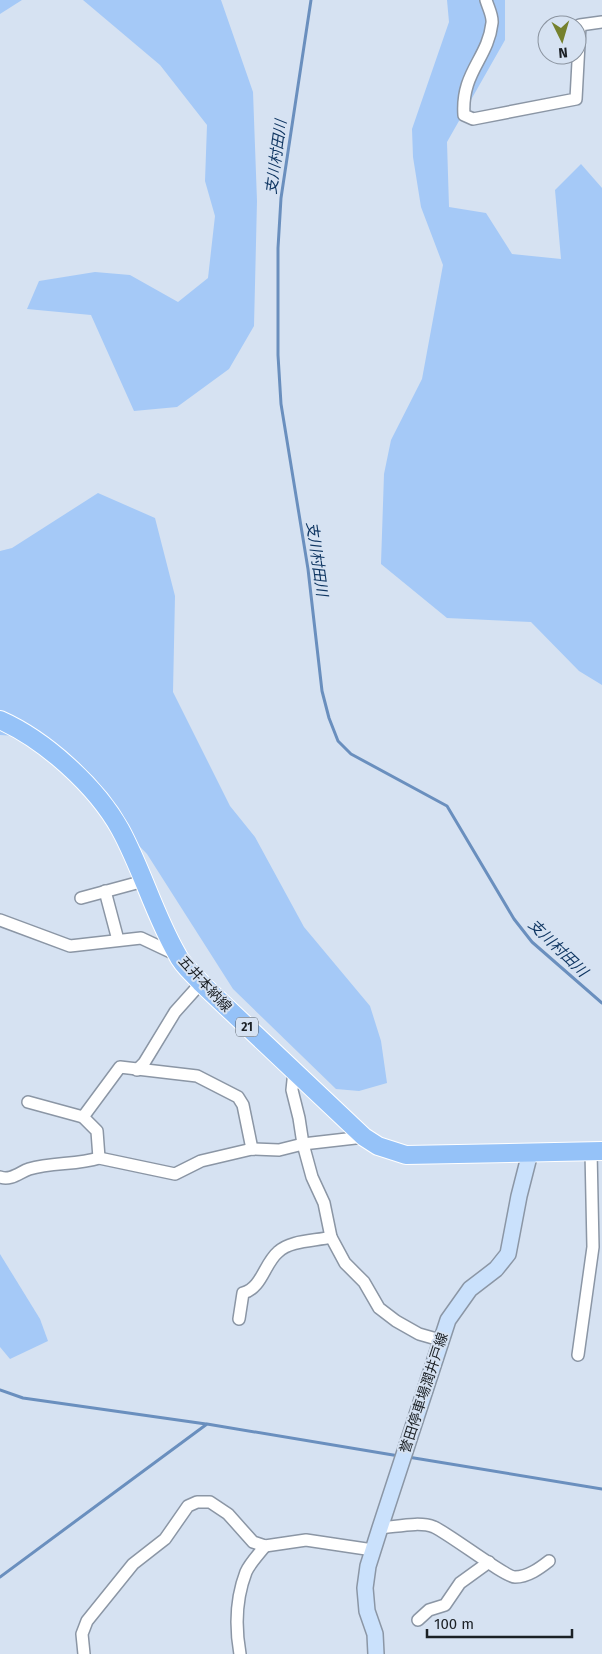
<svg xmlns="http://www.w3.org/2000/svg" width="602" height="1654" viewBox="0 0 602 1654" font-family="'Fira Sans','Noto Sans JP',sans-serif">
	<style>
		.green { fill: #a5c9f7 }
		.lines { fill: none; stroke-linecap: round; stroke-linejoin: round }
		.stream { stroke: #6a8fbe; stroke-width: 3 }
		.minor-casing { stroke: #8b96a5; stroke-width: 14 }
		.secondary-casing { stroke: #8b96a5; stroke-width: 18 }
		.primary-casing { stroke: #fff; stroke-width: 20 }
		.minor { stroke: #fff; stroke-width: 11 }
		.secondary { stroke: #cae1fc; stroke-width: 15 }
		.primary { stroke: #95c2f8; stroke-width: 18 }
		.labels { text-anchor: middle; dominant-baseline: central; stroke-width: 4; stroke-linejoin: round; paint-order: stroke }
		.shield { fill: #d6e2f2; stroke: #535a62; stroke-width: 1 }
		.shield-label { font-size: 12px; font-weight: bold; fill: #1b2025 }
		.street-label { font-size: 14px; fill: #1b2025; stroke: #d6e2f2 }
		.water-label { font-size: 15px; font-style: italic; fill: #0f3662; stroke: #d6e2f2 }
	</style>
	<rect width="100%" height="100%" fill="#d6e2f2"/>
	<!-- green -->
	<g class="green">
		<polygon points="0,0 22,0 0,14"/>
		<polygon points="83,0 221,0 253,92 257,201 254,326 229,369 177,407 134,411 91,315 27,309 39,281 95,272 130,275 178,302 208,278 215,216 205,181 207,125 160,65"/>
		<polygon points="447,0 505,0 505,40 447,142 449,207 486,213 512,254 561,259 555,190 581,164 602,188 602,685 579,671 531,622 447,618 381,564 384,474 391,440 422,379 443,265 421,207 413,157 412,129 449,22"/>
		<polygon points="98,493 155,518 175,596 173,692 230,806 255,837 304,927 370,1006 381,1041 387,1083 359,1091 336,1089 233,989 147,854 33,737 0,735 0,551 12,548"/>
		<polygon points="0,1254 40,1319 48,1341 10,1359 0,1347"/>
	</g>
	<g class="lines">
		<!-- stream -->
		<g class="stream">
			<polyline points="311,0 281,198 278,248 278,355 281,404 308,569 322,691 329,718 338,741 351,754 447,806 514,919 532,942 602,1003"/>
			<polyline points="0,1390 23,1398 206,1424"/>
			<polyline points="408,1457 602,1489"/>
			<polyline points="0,1577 207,1424 399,1456"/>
		</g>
		<defs>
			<g id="minor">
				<path d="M486 0C488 7 493 16 492 23 488 59 461 72 464 115L473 119 576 99 580 25 602 22"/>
				<polyline points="105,891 118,940"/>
				<polyline points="81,898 144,881"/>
				<polyline points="0,920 70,946 141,938 177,955"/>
				<polyline points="137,1070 144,1063 175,1012 201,983"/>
				<polyline points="294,1071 292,1090 299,1118 303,1144 312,1177 324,1203 331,1237 345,1263 364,1282 379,1308 396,1321 419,1334 440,1340"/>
				<polyline points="28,1102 83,1117 97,1131 99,1158"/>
				<polyline points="83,1117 120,1067 197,1076 238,1097 243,1105 252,1149"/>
				<path d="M0 1177C11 1181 20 1172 29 1169 52 1162 77 1165 99 1158L175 1174 201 1161 252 1149 279 1150 303 1144 364 1137"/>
				<path d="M239 1319 243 1293C262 1288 264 1264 278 1252 290 1240 316 1241 331 1237"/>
				<polyline points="578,1355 593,1247 591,1151"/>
				<path d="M380 1528C396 1527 419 1521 434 1527 451 1535 505 1577 515 1577 528 1577 540 1568 549 1561"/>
				<polyline points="418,1620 429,1610 445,1605 460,1583 489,1562"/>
				<polyline points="84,1654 82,1634 87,1621 133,1564 165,1539 188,1506 197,1502 210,1502 228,1514 253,1542 265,1546 306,1540 373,1550"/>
				<path d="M240 1654C235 1626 236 1598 246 1572 250 1563 259 1554 265 1546"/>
			</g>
			<polyline id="secondary" points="376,1654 375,1634 367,1611 365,1588 368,1566 380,1528 448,1320 470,1289 496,1269 508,1254 519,1196 530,1153"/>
			<path id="primary" d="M0 720C45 740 96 786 120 829 142 869 154 914 177 954 182 965 193 974 201 983L364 1137 378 1146 406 1155 602 1151"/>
		</defs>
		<!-- minor casing -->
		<use href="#minor" class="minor-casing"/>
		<!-- secondary casing -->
		<use href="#secondary" class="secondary-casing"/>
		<!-- primary casing -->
		<use href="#primary" class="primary-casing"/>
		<!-- minor -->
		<use href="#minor" class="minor"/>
		<!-- secondary -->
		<use href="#secondary" class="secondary"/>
		<!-- primary -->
		<use href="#primary" class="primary"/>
	</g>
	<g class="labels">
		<!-- shield labels -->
		<rect class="shield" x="236" y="1017.5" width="22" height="19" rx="4"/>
		<g class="shield-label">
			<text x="247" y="1027">21</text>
		</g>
		<!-- street labels -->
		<g class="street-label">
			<text transform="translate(205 984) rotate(47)">五井本納線</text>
			<text transform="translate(424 1393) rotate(-72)">誉田停車場潤井戸線</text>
		</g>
		<!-- water labels -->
		<g class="water-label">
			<text transform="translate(276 157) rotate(-82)">支川村田川</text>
			<text transform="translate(317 559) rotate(82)">支川村田川</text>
			<text transform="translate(558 948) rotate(44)">支川村田川</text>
		</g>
	</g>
	<!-- north arrow -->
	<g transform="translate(562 40) rotate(175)"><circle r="24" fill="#d6e2f2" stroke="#8b94a0"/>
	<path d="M0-4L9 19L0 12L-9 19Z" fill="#75812d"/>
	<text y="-8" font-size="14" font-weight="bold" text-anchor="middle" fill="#1b2025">N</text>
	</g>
	<!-- scale -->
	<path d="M427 1629v8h145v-8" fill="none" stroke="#1b2025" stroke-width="2.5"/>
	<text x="434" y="1629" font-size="15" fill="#1b2025" stroke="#d6e2f2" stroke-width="4" paint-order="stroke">100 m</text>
</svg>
